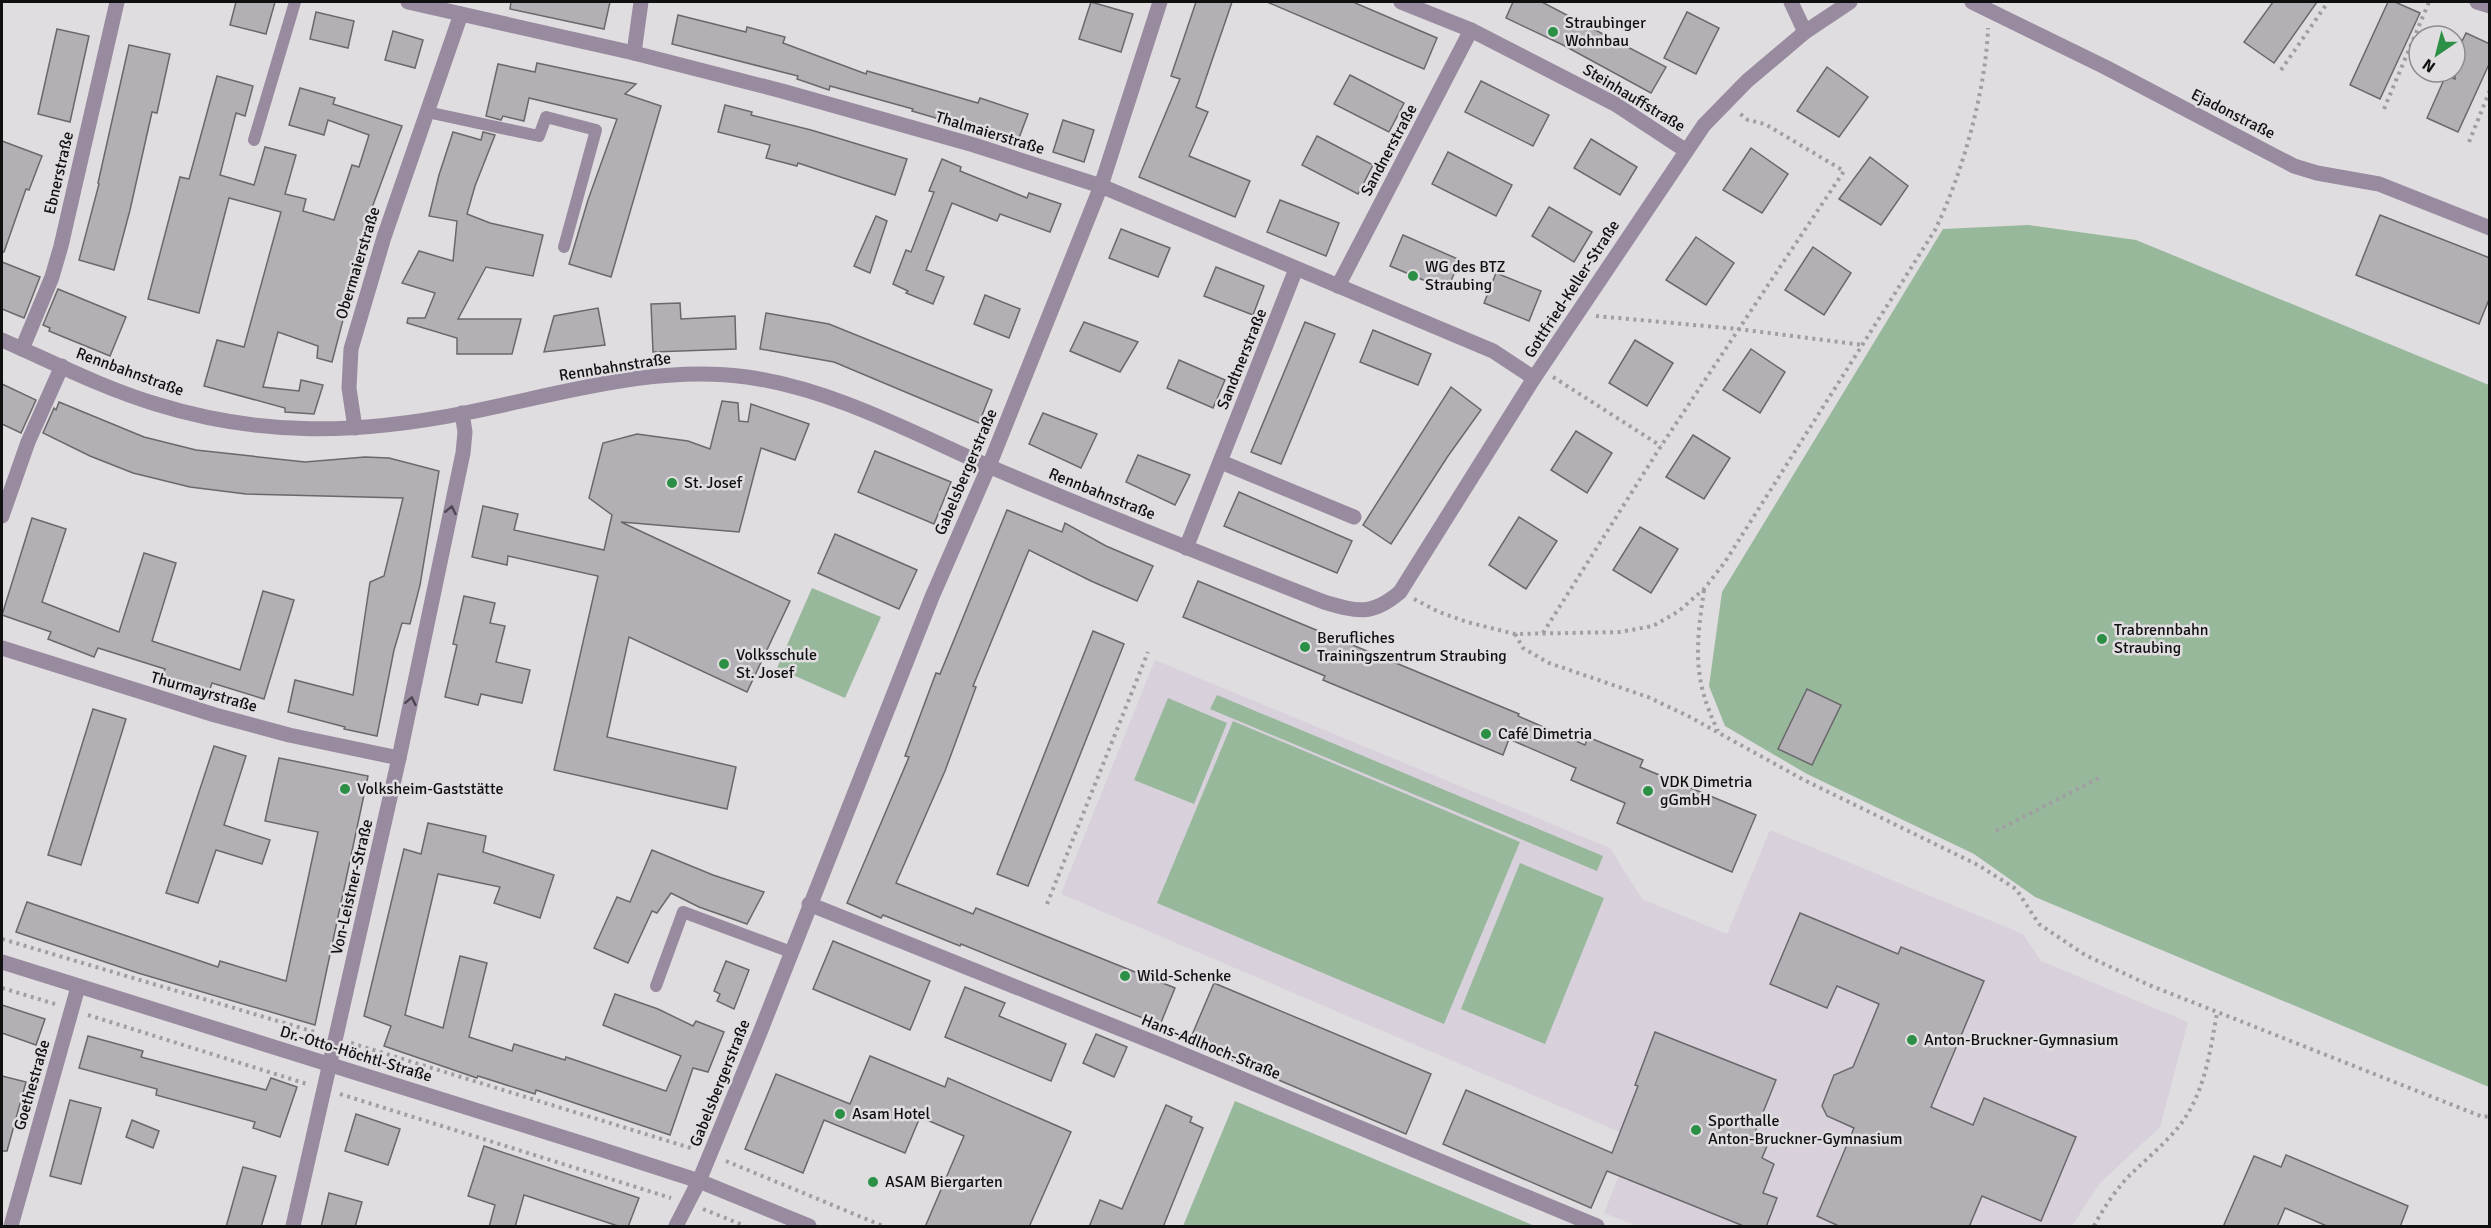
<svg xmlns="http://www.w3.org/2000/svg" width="2491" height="1228" viewBox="0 0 2491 1228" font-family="Signika,sans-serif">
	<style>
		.built { fill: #d8d0db }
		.green { fill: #97b89b }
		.building { fill: #b2b0b4; stroke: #6a686b; stroke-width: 1.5 }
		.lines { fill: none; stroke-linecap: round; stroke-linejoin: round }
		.path { stroke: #a09ea1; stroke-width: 4; stroke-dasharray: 3 4.5; stroke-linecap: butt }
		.service { stroke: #998b9f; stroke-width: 12 }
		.minor { stroke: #998b9f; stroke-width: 15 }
		.tertiary { stroke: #998b9f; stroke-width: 15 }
		.oneway { stroke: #4e4751 }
		.poi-dot { fill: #2b9045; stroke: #e0dde1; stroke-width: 2 }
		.labels { text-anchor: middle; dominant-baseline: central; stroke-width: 5; stroke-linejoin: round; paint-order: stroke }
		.poi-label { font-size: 16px; fill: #111011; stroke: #e0dde1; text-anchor: start }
		.street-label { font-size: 16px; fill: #111011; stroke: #e0dde1 }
	</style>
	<rect width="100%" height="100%" fill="#e0dde1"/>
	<!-- built -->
	<polygon class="built" points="1155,660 1610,848 1642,899 1727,934 1770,830 2023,934 2041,961 2188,1022 2160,1127 2100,1183 2072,1226 1637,1226 1604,1213 1634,1138 1061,894"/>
	<!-- green -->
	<g class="green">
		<polygon points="2028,225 2136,240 2489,385 2489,1087 2035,897 1974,854 1807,774 1725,726 1709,686 1722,592 1943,229"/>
		<polygon points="812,588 881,617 845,698 777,668"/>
		<polygon points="1217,695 1603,856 1597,871 1210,709"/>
		<polygon points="1168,698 1227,723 1194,804 1134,780"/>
		<polygon points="1233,721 1520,842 1444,1024 1157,903"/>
		<polygon points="1520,863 1604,898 1545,1044 1461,1009"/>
		<polygon points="1235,1101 1535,1226 1183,1226"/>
	</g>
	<!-- building -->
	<g class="building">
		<polygon points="236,2 275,2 266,34 230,25"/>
		<polygon points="511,2 610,2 604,29 510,9"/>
		<polygon points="1091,2 1133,14 1121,52 1079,39"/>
		<polygon points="1196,2 1232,2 1196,107 1208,112 1189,156 1250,181 1235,217 1139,177 1180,79 1171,76"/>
		<polygon points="1267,2 1353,2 1437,38 1424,69"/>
		<polygon points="1513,2 1542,2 1666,67 1651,93 1563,45 1506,18"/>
		<polygon points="2273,2 2317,2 2274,63 2244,42"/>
		<polygon points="2388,2 2395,2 2420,13 2380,99 2350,85"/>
		<polygon points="316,12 354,21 348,48 310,39"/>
		<polygon points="1687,12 1719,28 1696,74 1664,58"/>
		<polygon points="678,15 746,32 747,27 785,37 783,43 866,74 867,71 978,103 980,98 1028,114 1016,146 968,131 970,128 912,111 913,109 830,86 829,90 797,79 798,76 672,44"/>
		<polygon points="57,29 89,36 70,122 38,114"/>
		<polygon points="393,31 423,40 415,68 385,60"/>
		<polygon points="2466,33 2490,44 2490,62 2458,132 2427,118 2446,75 2455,79 2455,56"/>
		<polygon points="129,45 170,54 157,113 152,112 130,210 114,270 79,260 99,184 98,183"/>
		<polygon points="537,63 636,84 625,94 661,106 611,277 569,264 588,200 617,119 529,98 524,121 503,116 501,120 486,116 498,64 535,72"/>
		<polygon points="1827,67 1868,97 1839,137 1797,111"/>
		<polygon points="1350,75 1404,103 1389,132 1334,104"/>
		<polygon points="217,76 253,86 245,116 236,113 220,175 254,185 265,147 296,155 285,194 306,199 303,211 334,220 352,165 359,167 369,135 328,120 324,135 289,125 300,88 335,98 333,104 402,126 373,205 332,362 317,358 318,346 278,332 263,387 299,391 301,380 323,385 314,414 285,412 285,408 204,386 217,340 244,347 281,212 229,198 199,313 148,299 180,177 189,179"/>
		<polygon points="1481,81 1549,115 1533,146 1465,112"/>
		<polygon points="725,105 752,112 751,115 811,130 907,159 895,195 798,163 797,166 766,158 770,145 718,132"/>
		<polygon points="1063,120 1094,130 1084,162 1053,152"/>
		<polygon points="453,132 481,140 483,132 495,135 475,186 467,214 490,223 543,235 533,276 486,267 458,319 521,319 512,354 457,354 457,338 407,323 408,318 425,318 435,293 402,283 419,251 453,261 457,221 429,216 439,175"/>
		<polygon points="1317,136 1373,165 1358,194 1302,165"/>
		<polygon points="1591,139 1637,167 1620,195 1574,168"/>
		<polygon points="2,141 42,156 29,190 26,189 4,252 2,252"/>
		<polygon points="1751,148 1788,174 1762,213 1723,190"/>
		<polygon points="1448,152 1512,185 1496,216 1432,184"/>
		<polygon points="1870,157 1908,186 1881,225 1839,199"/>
		<polygon points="942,159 961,167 960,171 1027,198 1029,193 1061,204 1050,232 1000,214 997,221 952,203 926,270 944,277 933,304 906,293 908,291 893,284 906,250 911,252 934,192 929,191"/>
		<polygon points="1280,200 1339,223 1326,256 1267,232"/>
		<polygon points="1549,207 1592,232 1574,262 1532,236"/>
		<polygon points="2380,215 2490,258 2490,297 2479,324 2356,275"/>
		<polygon points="876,216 887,221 870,273 854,266"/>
		<polygon points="1121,229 1170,248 1158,277 1109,258"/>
		<polygon points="1403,235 1460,260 1447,290 1390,266"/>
		<polygon points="1696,237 1734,263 1706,305 1666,280"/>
		<polygon points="1813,247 1851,273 1824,315 1785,290"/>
		<polygon points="2,262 40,277 24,318 2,309"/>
		<polygon points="1216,267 1264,286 1253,315 1204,296"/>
		<polygon points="1496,273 1541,291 1529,321 1484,303"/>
		<polygon points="58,289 126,317 110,356 49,331 50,328 43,325"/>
		<polygon points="985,295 1020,309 1009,338 974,324"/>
		<polygon points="680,303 681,319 735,316 736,349 653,352 651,304"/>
		<polygon points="598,308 605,345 544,352 554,316"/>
		<polygon points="766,313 829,324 992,390 979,423 834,362 760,349"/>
		<polygon points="1084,322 1138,342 1120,372 1070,351"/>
		<polygon points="1305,322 1335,334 1281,464 1251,452"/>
		<polygon points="1373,330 1431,354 1418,385 1360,362"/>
		<polygon points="1635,340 1673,363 1647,406 1609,383"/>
		<polygon points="1751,349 1785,372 1760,413 1723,390"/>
		<polygon points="1179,360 1225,380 1213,408 1167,388"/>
		<polygon points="2,384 36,400 21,433 2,424"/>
		<polygon points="1451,387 1481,410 1448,456 1391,544 1363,525"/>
		<polygon points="722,401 738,403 739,421 748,422 751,404 809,424 795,460 761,448 739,532 621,522 790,601 747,692 629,637 607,737 736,767 727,809 554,770 598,576 508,556 507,565 472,557 483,506 518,514 514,530 604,550 612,515 589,498 603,443 637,434 688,441 710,449"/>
		<polygon points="59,402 144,437 196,450 305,462 365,457 389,458 439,471 420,585 410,624 402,623 394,650 377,736 344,729 345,727 288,712 295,680 353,695 370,582 384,576 403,498 246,494 190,487 133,473 90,456 43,433 54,408 56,410"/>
		<polygon points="1043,413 1097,434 1081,468 1029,444"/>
		<polygon points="1576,431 1612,453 1587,493 1551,470"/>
		<polygon points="1693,435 1730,458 1704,499 1666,477"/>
		<polygon points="875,451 951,482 934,524 858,492"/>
		<polygon points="1138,455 1190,475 1175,505 1126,482"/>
		<polygon points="1239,492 1352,541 1337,573 1224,526"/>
		<polygon points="1007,510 1062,532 1065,523 1106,546 1153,566 1137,601 1091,581 1029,550 973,686 976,687 945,771 896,883 973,914 976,908 1175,988 1160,1025 961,944 960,946 883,915 881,918 847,903 909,757 905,756 936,673 940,674"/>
		<polygon points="1519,517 1557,541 1526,589 1489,565"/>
		<polygon points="32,518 66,529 42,602 119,632 144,553 176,563 152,641 240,670 263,591 294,600 264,699 212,683 209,692 162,676 165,669 98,648 94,657 48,639 51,632 2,615"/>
		<polygon points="1640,527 1678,549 1651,593 1613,570"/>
		<polygon points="835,534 917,570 899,609 818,573"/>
		<polygon points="1198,581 1519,714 1518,716 1585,745 1588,737 1643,760 1640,767 1756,815 1732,872 1617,823 1625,803 1571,780 1576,768 1509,739 1503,755 1323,680 1325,676 1183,617"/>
		<polygon points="464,596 495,603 490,623 505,626 496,662 530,670 522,703 481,694 478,705 445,697 457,645 453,644"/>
		<polygon points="1093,631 1124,644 1028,886 997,874"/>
		<polygon points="1807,689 1841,705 1812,765 1778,749"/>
		<polygon points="93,709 126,719 81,865 48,855"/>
		<polygon points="214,746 246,756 224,825 270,840 262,864 216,850 198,903 166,893"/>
		<polygon points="279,758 368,776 315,1025 138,973 16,932 27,902 218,967 220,961 286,981 318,832 265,821"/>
		<polygon points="428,823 486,836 483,852 554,875 540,918 494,903 500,887 438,874 405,1015 443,1028 460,956 487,963 469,1037 512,1051 514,1044 565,1060 566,1057 666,1091 681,1056 603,1025 615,994 658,1009 693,1026 696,1021 724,1032 708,1072 693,1068 670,1135 536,1090 535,1094 478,1076 477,1078 384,1046 391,1026 364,1016 404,849 421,854"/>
		<polygon points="652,850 713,875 764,892 747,924 699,907 671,893 657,913 652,911 628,963 594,948 617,897 630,902"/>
		<polygon points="1800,913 1898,954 1901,947 1984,981 1931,1107 1973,1125 1984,1098 2076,1137 2041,1221 1982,1196 1969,1227 1841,1227 1817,1216 1854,1128 1827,1116 1822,1106 1834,1075 1853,1067 1879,1004 1837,986 1827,1008 1770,984"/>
		<polygon points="833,941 930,981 910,1030 813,989"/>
		<polygon points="726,961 749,970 734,1009 717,1001 720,994 714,991"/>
		<polygon points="1214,983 1431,1074 1406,1134 1189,1042"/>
		<polygon points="965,987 1005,1003 999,1016 1066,1044 1051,1081 945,1037"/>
		<polygon points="2,1005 45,1019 36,1045 2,1033"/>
		<polygon points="1655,1032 1776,1080 1752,1140 1767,1146 1762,1158 1774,1164 1763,1193 1777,1198 1766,1227 1746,1227 1607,1171 1591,1208 1443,1144 1466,1090 1612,1153 1638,1086 1635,1085"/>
		<polygon points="1096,1034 1127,1047 1114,1077 1083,1063"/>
		<polygon points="88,1036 143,1051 141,1057 266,1090 271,1078 297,1087 280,1137 253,1128 255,1122 156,1095 157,1089 79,1068"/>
		<polygon points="870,1056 945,1087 948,1078 1071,1132 1029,1227 925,1227 964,1136 920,1117 905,1153 824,1120 803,1173 745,1149 776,1074 850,1104"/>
		<polygon points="2,1076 26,1082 7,1151 2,1151"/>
		<polygon points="70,1100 101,1108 81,1184 50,1176"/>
		<polygon points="1166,1105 1192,1117 1190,1122 1203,1128 1163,1227 1089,1227 1100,1200 1122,1209"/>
		<polygon points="356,1114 400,1129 388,1165 345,1151"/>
		<polygon points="132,1120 159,1131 153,1148 126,1137"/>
		<polygon points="484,1146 639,1198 628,1227 621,1227 524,1195 515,1227 489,1227 495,1205 468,1196"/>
		<polygon points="2286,1155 2408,1206 2400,1227 2329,1227 2285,1208 2277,1227 2223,1227 2254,1156 2281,1167"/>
		<polygon points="243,1167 276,1176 261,1227 226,1227"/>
		<polygon points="329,1193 362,1202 355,1227 321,1227"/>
	</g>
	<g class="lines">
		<!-- path -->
		<g class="path">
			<polyline points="2281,70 2328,2"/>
			<polyline points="2384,109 2429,2"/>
			<polyline points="2469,142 2490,90"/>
			<polyline points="1596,316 1738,329 1863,345"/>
			<polyline points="1553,377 1661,446"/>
			<path d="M1704 590C1696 646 1692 678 1718 731"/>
			<path d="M1414 599 1439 612 1467 622 1515 634 1620 632 1653 626 1679 611 1704 589 1725 562 1935 230C1962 175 1986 90 1988 28"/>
			<polyline points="1543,633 1661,446 1844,171 1765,124 1748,120 1738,112"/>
			<polyline points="1515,634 1523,648 1549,663 1648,697 1690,717 1804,780 1978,865 2016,889 2039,924 2085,955 2149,985 2483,1117 2490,1116"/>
			<polyline points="1996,831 2099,778"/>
			<polyline points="1047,904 1148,652"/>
			<polyline points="2,939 318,1033"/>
			<polyline points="2,988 55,1004"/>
			<polyline points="88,1015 307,1084"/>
			<polyline points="351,1043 694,1149"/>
			<polyline points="340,1094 671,1198"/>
			<polyline points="726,1161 883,1226"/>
			<polyline points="703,1209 745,1226"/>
			<path d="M2094 1226C2103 1209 2114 1192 2128 1177 2145 1160 2165 1144 2180 1125 2205 1092 2210 1052 2217 1013"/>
		</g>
		<!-- service -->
		<g class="service">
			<polyline points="427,112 539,136 546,117 596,130 564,247"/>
			<polyline points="254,140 295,2"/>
			<polyline points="656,986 683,912 791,952"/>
		</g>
		<!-- minor -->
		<g class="minor">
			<polyline points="408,2 634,53 782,91 974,145 1101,186 1493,351 1534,378"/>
			<polyline points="1401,2 1471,30 1615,104 1685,150"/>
			<polyline points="1791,2 1805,32"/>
			<polyline points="1972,2 2105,67 2294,166 2317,173 2379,184 2490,228"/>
			<polyline points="2477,2 2490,6"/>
			<polyline points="634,53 641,2"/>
			<polyline points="1338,286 1471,30"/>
			<path d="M2 340C52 362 103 388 156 404 262 437 358 434 465 413 557 395 653 364 747 377 832 389 911 432 988 466 1099 513 1212 558 1324 602 1358 612 1372 616 1400 592L1534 378 1704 125 1747 81 1805 32 1850 2"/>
			<polyline points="22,349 52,277 61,246 117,2"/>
			<polyline points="355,428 349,388 351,349 384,237 461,14"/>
			<polyline points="1221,462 1354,517"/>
			<polyline points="2,516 28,442 62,366"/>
			<polyline points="1186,548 1296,269"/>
			<polyline points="2,648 215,715 289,735 399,758"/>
			<polyline points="809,904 1168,1048 1597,1226"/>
			<polyline points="699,1181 761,1030 932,597 989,466 1101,186 1160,2"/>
			<polyline points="11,1226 78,987"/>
			<polyline points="293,1226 399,758 463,453 465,432 462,413"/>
		</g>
		<!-- tertiary -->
		<g class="tertiary">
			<polyline points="2,962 600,1149 699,1181 809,1226"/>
			<polyline points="676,1226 699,1181"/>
		</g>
	</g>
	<!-- one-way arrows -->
	<defs><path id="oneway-chevron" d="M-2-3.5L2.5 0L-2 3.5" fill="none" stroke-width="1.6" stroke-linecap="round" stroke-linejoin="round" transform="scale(1.5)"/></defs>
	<g class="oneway">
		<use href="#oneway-chevron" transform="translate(451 510) rotate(-78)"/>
		<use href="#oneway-chevron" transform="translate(411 701) rotate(-78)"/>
	</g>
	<!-- markers -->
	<g class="poi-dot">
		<circle cx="1553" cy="32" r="6"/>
		<circle cx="1413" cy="276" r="6"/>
		<circle cx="672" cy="483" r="6"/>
		<circle cx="2102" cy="639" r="6"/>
		<circle cx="1305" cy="647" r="6"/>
		<circle cx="724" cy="664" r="6"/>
		<circle cx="1486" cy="734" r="6"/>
		<circle cx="345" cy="789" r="6"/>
		<circle cx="1648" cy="791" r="6"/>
		<circle cx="1125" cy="976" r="6"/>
		<circle cx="1912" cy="1040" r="6"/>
		<circle cx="840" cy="1114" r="6"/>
		<circle cx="1696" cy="1130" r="6"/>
		<circle cx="873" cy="1182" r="6"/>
	</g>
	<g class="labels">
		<!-- poi labels -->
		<g class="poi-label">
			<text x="1565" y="23">Straubinger<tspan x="1565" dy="18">Wohnbau</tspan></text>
			<text x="1425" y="267">WG des BTZ<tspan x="1425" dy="18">Straubing</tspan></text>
			<text x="684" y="483">St. Josef</text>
			<text x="2114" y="630">Trabrennbahn<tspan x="2114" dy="18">Straubing</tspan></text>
			<text x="1317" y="638">Berufliches<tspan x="1317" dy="18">Trainingszentrum Straubing</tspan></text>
			<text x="736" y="655">Volksschule<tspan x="736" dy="18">St. Josef</tspan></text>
			<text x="1498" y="734">Café Dimetria</text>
			<text x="1660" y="782">VDK Dimetria<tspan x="1660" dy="18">gGmbH</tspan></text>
			<text x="357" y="789">Volksheim-Gaststätte</text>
			<text x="1137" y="976">Wild-Schenke</text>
			<text x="1924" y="1040">Anton-Bruckner-Gymnasium</text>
			<text x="852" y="1114">Asam Hotel</text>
			<text x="1708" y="1121">Sporthalle<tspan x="1708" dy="18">Anton-Bruckner-Gymnasium</tspan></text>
			<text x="885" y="1182">ASAM Biergarten</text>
		</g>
		<!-- street labels -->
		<g class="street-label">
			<text transform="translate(1634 98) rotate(31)">Steinhauffstraße</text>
			<text transform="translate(2233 114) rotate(27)">Ejadonstraße</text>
			<text transform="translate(990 133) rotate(17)">Thalmaierstraße</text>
			<text transform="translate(1389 150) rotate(-62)">Sandnerstraße</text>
			<text transform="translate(59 173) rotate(-77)">Ebnerstraße</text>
			<text transform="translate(358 263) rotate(-73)">Obermaierstraße</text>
			<text transform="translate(1572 289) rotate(-57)">Gottfried-Keller-Straße</text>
			<text transform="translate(1242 359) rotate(-68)">Sandtnerstraße</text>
			<text transform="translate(615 367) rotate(-9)">Rennbahnstraße</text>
			<text transform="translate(130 372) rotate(20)">Rennbahnstraße</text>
			<text transform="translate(966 472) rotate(-67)">Gabelsbergerstraße</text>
			<text transform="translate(1102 494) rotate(22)">Rennbahnstraße</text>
			<text transform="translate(204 692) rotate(16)">Thurmayrstraße</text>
			<text transform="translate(352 887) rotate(-77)">Von-Leistner-Straße</text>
			<text transform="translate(1211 1047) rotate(22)">Hans-Adlhoch-Straße</text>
			<text transform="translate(356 1054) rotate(17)">Dr.-Otto-Höchtl-Straße</text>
			<text transform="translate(720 1083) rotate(-68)">Gabelsbergerstraße</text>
			<text transform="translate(32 1085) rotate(-74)">Goethestraße</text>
		</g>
	</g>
	<!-- border -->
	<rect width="2491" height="1228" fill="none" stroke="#111011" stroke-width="6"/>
	<!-- north arrow -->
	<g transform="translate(2437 54) rotate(215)"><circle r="28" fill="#e0dde1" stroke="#8d8b8e" stroke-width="1.5"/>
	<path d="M0-4.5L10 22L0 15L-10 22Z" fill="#2b9045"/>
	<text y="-9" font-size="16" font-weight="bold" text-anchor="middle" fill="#111011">N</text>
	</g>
</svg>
